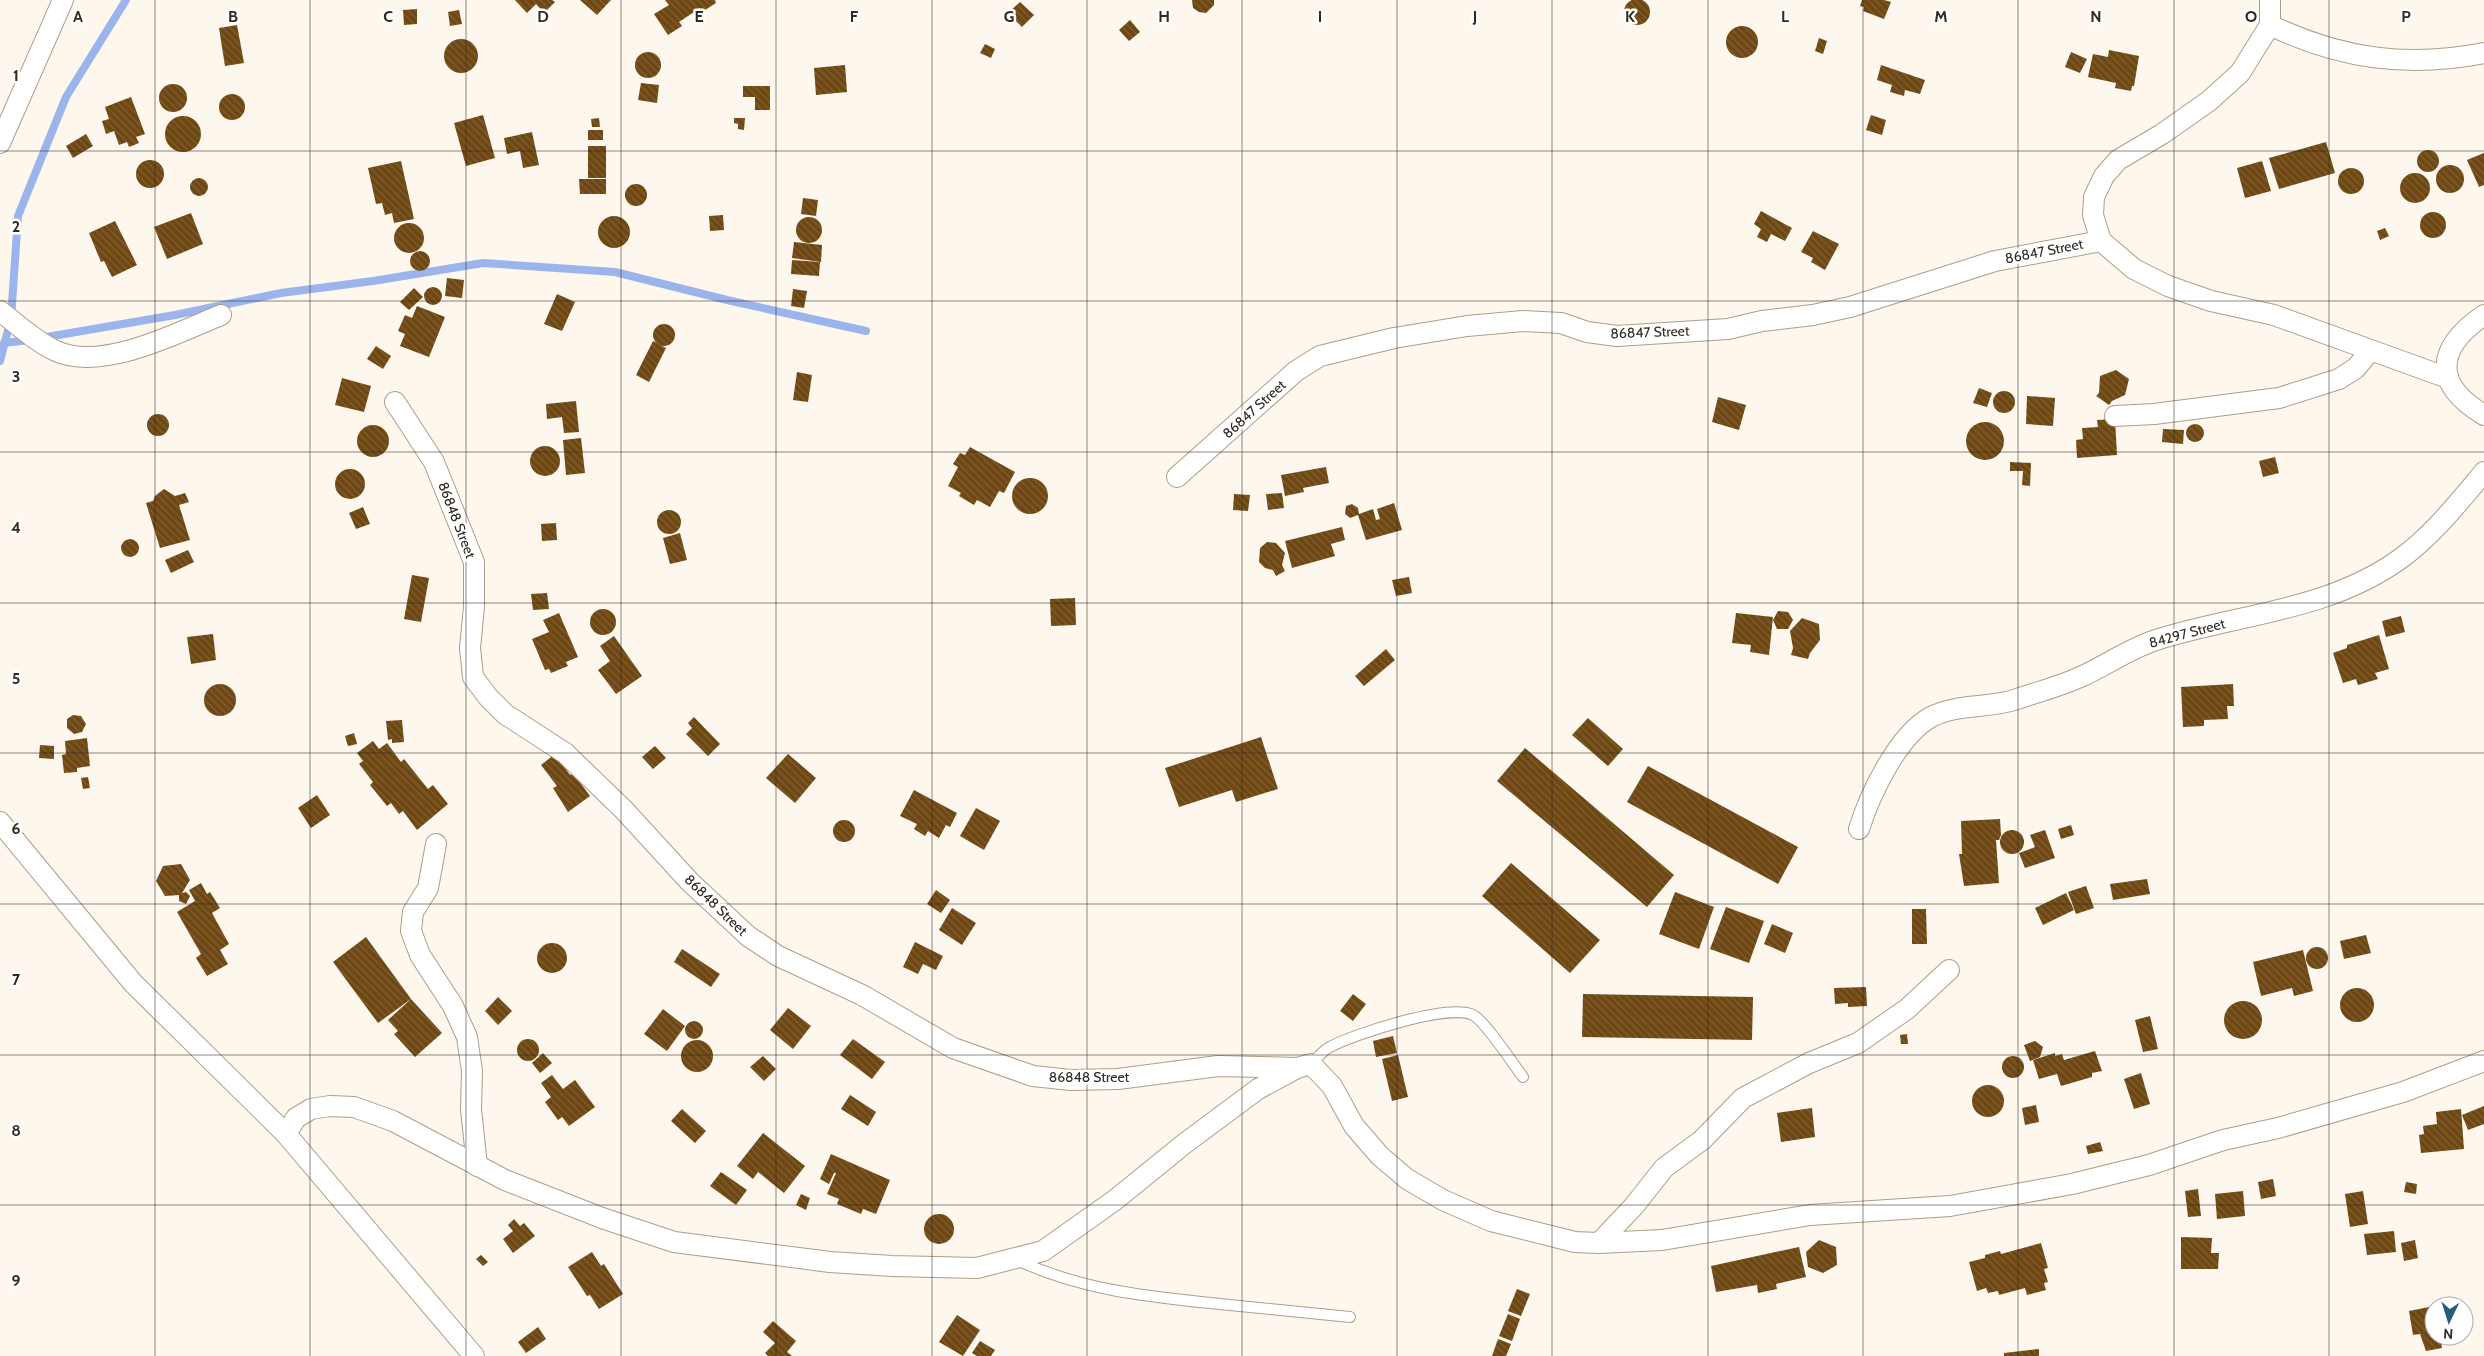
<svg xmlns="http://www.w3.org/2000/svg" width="2484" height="1356" viewBox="0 0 2484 1356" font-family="Cabin,sans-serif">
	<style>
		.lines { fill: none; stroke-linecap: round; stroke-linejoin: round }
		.stream { stroke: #9bb5ec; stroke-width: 8 }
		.building { fill: url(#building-back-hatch) }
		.service-casing { stroke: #af9d89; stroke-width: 12 }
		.minor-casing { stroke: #af9d89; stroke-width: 22 }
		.service { stroke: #fff; stroke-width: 10 }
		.minor { stroke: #fff; stroke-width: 20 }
		.grid { fill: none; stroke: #312a22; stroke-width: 1; stroke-opacity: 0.55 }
		.labels { text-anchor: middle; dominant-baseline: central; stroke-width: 5; stroke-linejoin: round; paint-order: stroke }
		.street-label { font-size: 14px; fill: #312a22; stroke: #fff }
		.grid-label { font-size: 16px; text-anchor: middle; font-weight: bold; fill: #312a22; stroke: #fff; stroke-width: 5; stroke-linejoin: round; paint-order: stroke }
	</style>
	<defs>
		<pattern id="building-back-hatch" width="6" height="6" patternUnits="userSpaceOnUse" patternTransform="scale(1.25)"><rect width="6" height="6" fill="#6e4712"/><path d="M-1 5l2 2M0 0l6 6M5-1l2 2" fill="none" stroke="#7f5f34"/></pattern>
	</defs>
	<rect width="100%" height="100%" fill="#fef7ee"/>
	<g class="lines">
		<!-- stream -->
		<g class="stream">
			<polyline points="41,338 175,315 281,293 373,281 483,263 615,272 727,300 866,331"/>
			<polyline points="4,343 30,340"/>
			<polyline points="0,361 11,319 18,216 66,97 126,0"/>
		</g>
	</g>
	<!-- building -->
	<g class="building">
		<circle cx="1637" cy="12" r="13"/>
		<polygon points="515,0 552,0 555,2 544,13 536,4 527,13"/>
		<polygon points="580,0 611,0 597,15"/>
		<polygon points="665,0 715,0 716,3 702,12 700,8 679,22 682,26 668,35 654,14 669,5"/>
		<polygon points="1192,0 1214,0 1214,5 1206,13 1199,12 1193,8"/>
		<polygon points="1862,0 1884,0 1891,2 1884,19 1863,11 1864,7 1860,6"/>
		<polygon points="1020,2 1034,15 1022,27 1008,13"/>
		<polygon points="417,9 417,24 404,25 403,10"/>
		<polygon points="459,10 462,24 450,26 448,12"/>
		<polygon points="1130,20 1140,32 1129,41 1119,30"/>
		<polygon points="237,25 244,63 225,66 219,28"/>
		<circle cx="1742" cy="42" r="16"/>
		<polygon points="1819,38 1827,41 1823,54 1815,51"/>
		<circle cx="461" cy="56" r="17"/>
		<polygon points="985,44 995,49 991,58 980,53"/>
		<polygon points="2109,50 2139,56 2134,86 2132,86 2131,91 2115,88 2116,83 2088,77 2093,54 2108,57"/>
		<polygon points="2071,52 2087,59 2080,73 2065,67"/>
		<circle cx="648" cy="65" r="13"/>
		<polygon points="845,65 847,92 816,95 814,68"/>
		<polygon points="1881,65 1925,80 1920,94 1905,90 1904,96 1890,92 1892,85 1877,80"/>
		<polygon points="641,83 659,85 657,103 638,100"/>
		<circle cx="173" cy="98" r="14"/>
		<polygon points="743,86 770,86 770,110 755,110 755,97 743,97"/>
		<circle cx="232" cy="107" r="13"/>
		<polygon points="131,97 145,134 136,137 139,143 129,147 127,142 119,145 114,131 106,134 102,121 109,119 105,107"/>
		<polygon points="483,115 495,158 466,166 454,123"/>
		<polygon points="1871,115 1886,120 1882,135 1866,130"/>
		<circle cx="183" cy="134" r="18"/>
		<polygon points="599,118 600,127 592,127 591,119"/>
		<polygon points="734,118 745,118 744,130 738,129 738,124 734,123"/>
		<rect x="588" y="130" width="15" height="10"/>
		<polygon points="532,132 539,165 523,168 520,151 507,154 504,138"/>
		<polygon points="86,134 93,146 73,158 66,146"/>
		<polygon points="2326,142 2335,173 2279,189 2269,158"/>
		<rect x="588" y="146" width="18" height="32"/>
		<circle cx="2428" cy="161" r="11"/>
		<polygon points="2484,153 2484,185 2479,187 2467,160"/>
		<circle cx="150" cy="174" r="14"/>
		<polygon points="401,161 414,219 394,223 392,213 385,215 382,203 376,204 368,168"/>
		<polygon points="2262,161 2271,191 2245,198 2237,168"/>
		<circle cx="2450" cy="179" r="14"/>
		<circle cx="2351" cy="181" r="13"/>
		<circle cx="2415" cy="188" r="15"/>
		<circle cx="199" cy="187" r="9"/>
		<polygon points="579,179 606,179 606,194 580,194"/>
		<circle cx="636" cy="195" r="11"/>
		<polygon points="803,198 818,200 816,216 801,214"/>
		<polygon points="1761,211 1792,228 1785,241 1771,234 1767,242 1757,237 1761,229 1754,224"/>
		<circle cx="2433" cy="225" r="13"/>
		<polygon points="191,213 203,244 167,259 154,227"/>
		<polygon points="723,215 724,230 710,231 709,216"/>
		<circle cx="614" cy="232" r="16"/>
		<circle cx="809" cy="230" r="13"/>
		<polygon points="115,221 137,265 112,277 104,261 101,262 89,233"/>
		<circle cx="409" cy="238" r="15"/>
		<polygon points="2385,228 2389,236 2380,240 2377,231"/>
		<polygon points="1813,231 1839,244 1825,270 1811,262 1813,258 1801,252"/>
		<polygon points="794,242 822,245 821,262 792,258"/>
		<circle cx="420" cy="261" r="10"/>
		<polygon points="792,260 820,262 819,276 791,274"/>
		<polygon points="447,278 464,280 462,298 445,296"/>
		<circle cx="433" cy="296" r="9"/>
		<polygon points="414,288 423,297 409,310 400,302"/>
		<polygon points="793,289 807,291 804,308 791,306"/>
		<polygon points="557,294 575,302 562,331 544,324"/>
		<polygon points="417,306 445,317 429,357 400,346 405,334 398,331 405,315 412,318"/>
		<circle cx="664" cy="335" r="11"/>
		<polygon points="653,341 666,348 649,382 636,375"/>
		<polygon points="376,346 391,356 383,369 367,359"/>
		<polygon points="2116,370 2129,379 2125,395 2112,401 2109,405 2096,396 2099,393 2100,376"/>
		<polygon points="797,372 812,375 808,402 793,400"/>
		<polygon points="342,378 371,386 364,412 335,405"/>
		<polygon points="1979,388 1992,393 1987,407 1973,403"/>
		<circle cx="2004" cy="402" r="11"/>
		<polygon points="2027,396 2055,398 2053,426 2026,424"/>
		<polygon points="1718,397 1746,405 1739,430 1712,422"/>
		<polygon points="576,401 579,432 564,433 562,417 547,419 546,404"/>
		<circle cx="158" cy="425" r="11"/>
		<polygon points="2115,419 2117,455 2077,458 2076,440 2083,439 2082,428 2098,427 2097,420"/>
		<circle cx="1985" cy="441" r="19"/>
		<circle cx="2195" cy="433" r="9"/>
		<circle cx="373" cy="441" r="16"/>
		<polygon points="2163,429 2184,430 2183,444 2162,442"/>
		<polygon points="581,438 585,473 566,475 563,440"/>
		<circle cx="545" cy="461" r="15"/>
		<polygon points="970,447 1015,472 1004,493 999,491 990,507 977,500 974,505 959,496 961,493 948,486 958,467 953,464 960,453 965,455"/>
		<polygon points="2275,457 2279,473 2263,477 2259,461"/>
		<polygon points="2010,462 2031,463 2030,486 2022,485 2023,471 2010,471"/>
		<polygon points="1326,467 1329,483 1303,488 1304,492 1285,496 1281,475"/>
		<circle cx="350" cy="484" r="15"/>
		<circle cx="1030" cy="496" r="18"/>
		<polygon points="164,489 175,496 185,493 189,502 179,505 190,540 160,548 146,503 153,501 155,496"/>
		<polygon points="1282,493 1284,508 1268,510 1266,494"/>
		<polygon points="1234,494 1250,495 1248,511 1233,510"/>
		<polygon points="1394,503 1402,530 1366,540 1358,515 1350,518 1345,514 1346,506 1352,504 1358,508 1359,514 1373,509 1376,520 1380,519 1377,509"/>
		<polygon points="363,507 370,524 356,529 349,513"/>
		<circle cx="669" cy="522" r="12"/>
		<polygon points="556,523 557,540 542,541 541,524"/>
		<polygon points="1342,527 1345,540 1331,544 1335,556 1292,568 1285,541"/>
		<polygon points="680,533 687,560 670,564 663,538"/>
		<circle cx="130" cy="548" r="9"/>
		<polygon points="1267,542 1276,543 1285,553 1282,565 1285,571 1276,576 1273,570 1265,568 1259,562 1260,548"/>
		<polygon points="188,550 194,562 171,573 165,560"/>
		<polygon points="412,575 429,578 421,622 404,619"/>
		<polygon points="1409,577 1412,593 1396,596 1392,580"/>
		<polygon points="547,593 549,609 533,610 531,594"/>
		<polygon points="1075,598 1076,625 1051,626 1050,599"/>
		<circle cx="603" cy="622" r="13"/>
		<polygon points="1778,611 1788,612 1793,620 1788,629 1777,629 1773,620"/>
		<polygon points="559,613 578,657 566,662 568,666 551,673 549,669 545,670 532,639 549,632 543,620"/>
		<polygon points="1736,613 1773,617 1769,655 1750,652 1751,645 1732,643"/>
		<polygon points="2401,616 2405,632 2386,637 2382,621"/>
		<polygon points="1802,618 1819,624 1820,640 1810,653 1808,659 1791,655 1793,648 1790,631"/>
		<polygon points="213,634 216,660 191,664 187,637"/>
		<polygon points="2379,635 2389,669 2375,673 2378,679 2358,685 2356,679 2343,683 2333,653 2347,648 2347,645"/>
		<polygon points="614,636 642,676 616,694 598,670 610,661 600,646"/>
		<polygon points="1386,649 1395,660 1364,686 1355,676"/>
		<polygon points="2233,684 2234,706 2227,706 2228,719 2204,720 2204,726 2183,727 2181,687"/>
		<circle cx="220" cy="700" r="16"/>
		<polygon points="73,715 81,716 86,724 82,732 74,734 67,728 67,719"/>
		<polygon points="694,717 720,744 708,756 686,734 692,728 688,723"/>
		<polygon points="1588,718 1623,749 1608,766 1572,735"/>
		<polygon points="402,720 404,742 392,743 392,739 388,740 386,721"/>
		<polygon points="354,733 357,744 348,746 345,736"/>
		<polygon points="1261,737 1278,789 1236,802 1232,790 1179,807 1165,768"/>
		<polygon points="87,738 90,766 77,768 77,772 64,773 62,755 66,754 65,741"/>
		<polygon points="373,741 379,749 387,743 401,762 404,759 428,789 433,785 448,804 417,830 403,811 399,814 391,803 387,806 370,785 373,782 359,764 363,761 357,753"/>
		<polygon points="40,745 54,746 54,759 39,758"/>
		<polygon points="655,746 666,758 653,769 642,757"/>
		<polygon points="1525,748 1674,875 1647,907 1497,781"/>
		<polygon points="555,754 570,775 573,773 590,796 568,812 553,788 557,786 541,765"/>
		<polygon points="788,754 816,778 795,803 766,778"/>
		<polygon points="1648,766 1798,847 1778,884 1627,802"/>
		<polygon points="88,777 90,788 83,789 81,778"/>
		<polygon points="914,790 957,813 950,827 946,825 939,838 928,831 925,836 914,829 917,824 900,816"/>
		<polygon points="317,795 330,815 311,828 298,808"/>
		<polygon points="976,808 1000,821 984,850 960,836"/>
		<polygon points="2000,819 2001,835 1999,840 1996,840 1999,883 1964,886 1959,854 1962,854 1961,821"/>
		<circle cx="844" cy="831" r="11"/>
		<polygon points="2071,825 2074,835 2061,839 2058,829"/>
		<circle cx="2012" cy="842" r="12"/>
		<polygon points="2045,830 2055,858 2025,868 2019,853 2035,847 2030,835"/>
		<polygon points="1511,863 1600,940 1570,973 1482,896"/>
		<polygon points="181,864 190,880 182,893 186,892 190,896 186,904 179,901 179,895 165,896 156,881 163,866"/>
		<polygon points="2147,879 2150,894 2113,900 2110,884"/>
		<polygon points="201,883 207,894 210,892 220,908 212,913 229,944 220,950 228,964 207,976 196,958 201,954 177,912 195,901 189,890"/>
		<polygon points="2086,886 2094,908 2076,914 2068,892"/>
		<polygon points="936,890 950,900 941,913 927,904"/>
		<polygon points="1675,892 1714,907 1699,949 1659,934"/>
		<polygon points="2066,893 2074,910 2043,925 2035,908"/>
		<polygon points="1726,907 1764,921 1749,963 1710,949"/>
		<polygon points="952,908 976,923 962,945 939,930"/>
		<polygon points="1912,909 1926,909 1927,944 1912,944"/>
		<polygon points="1772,924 1793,933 1785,953 1764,944"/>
		<polygon points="2366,935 2371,953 2344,959 2340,941"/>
		<polygon points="366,937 411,999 378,1023 333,962"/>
		<polygon points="915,942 943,956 936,970 923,964 918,974 903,967"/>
		<circle cx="552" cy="958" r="15"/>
		<circle cx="2317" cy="958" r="11"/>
		<polygon points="682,949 720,974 711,987 674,962"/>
		<polygon points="2303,950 2313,991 2294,996 2292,988 2261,996 2253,962"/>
		<polygon points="1866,987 1867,1006 1848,1007 1848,1003 1835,1004 1834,988"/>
		<circle cx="2357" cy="1005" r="17"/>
		<polygon points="1353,994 1366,1004 1353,1021 1340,1011"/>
		<polygon points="1583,994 1753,997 1752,1040 1582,1037"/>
		<polygon points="498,997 512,1011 498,1025 485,1011"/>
		<polygon points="411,999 442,1033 415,1057 394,1034 398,1031 388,1020"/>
		<circle cx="2243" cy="1020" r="19"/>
		<polygon points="788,1008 811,1026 793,1049 770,1030"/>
		<polygon points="663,1009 685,1026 667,1051 644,1034"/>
		<polygon points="2150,1016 2158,1049 2143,1052 2135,1020"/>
		<circle cx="694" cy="1030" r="9"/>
		<polygon points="1907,1034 1908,1044 1901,1044 1900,1035"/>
		<polygon points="1393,1036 1397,1053 1376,1057 1373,1041"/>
		<circle cx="528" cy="1050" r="11"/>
		<polygon points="853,1039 885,1062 872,1079 840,1055"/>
		<circle cx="697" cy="1056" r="16"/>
		<polygon points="2035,1041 2043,1047 2040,1057 2030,1061 2024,1045"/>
		<polygon points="2095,1051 2102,1071 2092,1073 2092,1077 2061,1086 2057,1074 2039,1079 2033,1060 2055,1053 2055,1056 2062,1054 2064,1060"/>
		<polygon points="543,1053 552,1063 540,1073 532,1063"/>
		<polygon points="1398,1055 1408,1097 1392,1101 1382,1059"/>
		<circle cx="2013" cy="1067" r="11"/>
		<polygon points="763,1056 776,1069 764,1081 750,1067"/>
		<polygon points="2141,1073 2150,1104 2134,1109 2124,1079"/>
		<polygon points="552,1075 563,1089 575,1080 595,1107 569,1126 562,1117 558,1120 545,1102 551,1097 541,1083"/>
		<circle cx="1988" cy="1101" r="16"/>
		<polygon points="850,1095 876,1112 868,1126 841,1109"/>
		<polygon points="2036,1105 2039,1122 2025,1125 2022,1108"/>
		<polygon points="2484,1106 2484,1124 2468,1130 2462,1115"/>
		<polygon points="1812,1108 1815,1137 1781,1142 1777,1113"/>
		<polygon points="682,1109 706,1131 695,1143 671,1121"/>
		<polygon points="2461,1109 2464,1149 2421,1153 2419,1135 2424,1134 2423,1126 2437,1124 2436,1112"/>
		<polygon points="763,1133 805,1166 784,1193 758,1172 753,1179 737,1166"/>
		<polygon points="2100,1142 2103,1151 2088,1154 2086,1146"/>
		<polygon points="831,1154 890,1180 876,1214 863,1209 861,1214 837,1204 839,1199 827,1194 836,1173 834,1173 829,1184 820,1179"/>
		<polygon points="721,1172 747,1190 736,1205 710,1186"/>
		<polygon points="2273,1179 2276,1196 2261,1199 2258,1182"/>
		<polygon points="2406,1182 2417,1184 2416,1194 2404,1192"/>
		<polygon points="2198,1189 2201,1216 2188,1217 2185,1191"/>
		<polygon points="2243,1191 2245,1216 2217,1219 2215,1194"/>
		<polygon points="2363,1191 2368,1224 2350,1227 2345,1194"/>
		<polygon points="801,1194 810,1198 806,1210 796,1205"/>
		<circle cx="939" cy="1229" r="15"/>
		<polygon points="514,1219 520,1226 524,1223 535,1236 513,1253 503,1239 513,1231 508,1225"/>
		<polygon points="2394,1231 2396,1252 2367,1255 2364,1234"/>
		<polygon points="2181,1237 2212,1238 2211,1253 2219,1253 2218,1269 2181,1269"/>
		<polygon points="1819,1240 1836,1247 1837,1265 1823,1273 1808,1267 1806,1252"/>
		<polygon points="2415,1240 2418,1258 2404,1261 2401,1243"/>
		<polygon points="2041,1243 2048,1268 2044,1269 2048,1282 2044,1283 2046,1290 2027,1295 2025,1288 1999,1295 1998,1291 1988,1293 1986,1288 1977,1291 1969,1262 1985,1258 1985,1255 2000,1251 2001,1254"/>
		<polygon points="1799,1247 1806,1277 1776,1284 1777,1289 1758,1293 1757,1285 1716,1292 1711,1266"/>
		<polygon points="592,1252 601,1266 604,1264 623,1294 599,1309 590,1295 587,1296 568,1267"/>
		<polygon points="481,1255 488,1262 483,1266 476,1259"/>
		<polygon points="1517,1289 1530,1294 1521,1316 1508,1311"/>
		<polygon points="2434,1306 2434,1336 2459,1337 2441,1340 2442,1348 2426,1351 2420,1334 2413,1335 2409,1311"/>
		<polygon points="1508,1314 1520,1319 1512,1341 1499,1336"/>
		<polygon points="957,1315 980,1330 963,1356 939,1342"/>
		<polygon points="773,1321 796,1341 787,1352 792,1356 768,1356 765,1353 775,1343 763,1332"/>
		<polygon points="538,1327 546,1339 526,1353 518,1342"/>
		<polygon points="1498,1339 1511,1344 1506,1356 1492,1356"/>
		<polygon points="980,1341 995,1350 991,1356 977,1356 972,1353"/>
		<polygon points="2039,1349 2039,1356 2004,1356 2004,1353"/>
	</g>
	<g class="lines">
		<defs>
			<g id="service">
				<path d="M1311 1064C1317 1059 1323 1050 1330 1047 1354 1034 1449 1003 1473 1015 1485 1021 1513 1064 1523 1077"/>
				<path d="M1017 1260C1079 1289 1142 1296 1210 1303 1256 1308 1303 1312 1350 1317"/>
			</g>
			<g id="minor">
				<path d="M2270 0V25C2340 59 2408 68 2484 53"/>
				<polyline points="2270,25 2240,73 2209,101 2162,134 2118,160 2104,176 2094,197 2093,215 2101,241 2134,269 2168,286 2211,301 2274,315 2448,378"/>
				<polyline points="0,143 63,0"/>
				<path d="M0 311C18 325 35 341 56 351 102 372 177 333 221 315"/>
				<path d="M2484 315C2436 348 2432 384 2484 415"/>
				<polyline points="395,402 434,462 474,562 474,607 470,648 473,677 488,697 505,714 565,753 624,810 690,882 748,936 778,956 862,995 953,1048 1033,1076 1071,1080 1118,1079 1218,1066 1297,1068"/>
				<polyline points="2115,416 2154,414 2279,398 2339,379 2356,368 2370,351"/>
				<polyline points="1177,477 1296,371 1320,356 1394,338 1467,326 1523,321 1561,323 1587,332 1617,336 1728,329 1762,321 1813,315 1850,307 1995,261 2101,241"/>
				<polyline points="0,822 133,983 286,1134 474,1356"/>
				<path d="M1859 829C1870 794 1898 735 1931 717 1958 703 1989 709 2017 699 2037 692 2058 687 2078 678 2104 667 2128 649 2156 640 2238 614 2328 611 2400 559 2432 536 2459 502 2484 472"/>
				<polyline points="436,844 428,888 413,912 411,931 420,955 453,1006 467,1037 472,1071 471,1109 477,1166"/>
				<polyline points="286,1134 296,1118 311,1109 330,1106 354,1107 393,1121 505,1180 602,1218 674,1242 830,1262 892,1266 977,1268 1043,1251 1115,1200 1184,1144 1258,1089 1297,1068 1311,1064 1332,1086 1354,1126 1380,1156 1407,1179 1443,1200 1491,1221 1575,1242 1599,1243 1662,1240 1810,1215 1950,1206 2072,1184 2149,1165 2223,1140 2278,1128 2403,1092 2484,1061"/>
				<polyline points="1599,1243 1634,1206 1664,1168 1702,1140 1743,1098 1809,1063 1858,1043 1907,1009 1949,970"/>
			</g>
		</defs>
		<!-- service casing -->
		<use href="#service" class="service-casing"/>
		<!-- minor casing -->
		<use href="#minor" class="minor-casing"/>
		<!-- service -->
		<use href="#service" class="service"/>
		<!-- minor -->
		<use href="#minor" class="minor"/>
	</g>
	<!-- grid -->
	<path class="grid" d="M155 0V1356M310 0V1356M466 0V1356M621 0V1356M776 0V1356M932 0V1356M1087 0V1356M1242 0V1356M1397 0V1356M1552 0V1356M1708 0V1356M1863 0V1356M2018 0V1356M2174 0V1356M2329 0V1356M0 151H2484M0 301H2484M0 452H2484M0 603H2484M0 753H2484M0 904H2484M0 1055H2484M0 1205H2484"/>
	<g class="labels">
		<!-- street labels -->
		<g class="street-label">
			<text transform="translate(2044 251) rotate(-11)">86847 Street</text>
			<text transform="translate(1650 332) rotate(-2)">86847 Street</text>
			<text transform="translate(1254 409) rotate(-42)">86847 Street</text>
			<text transform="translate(457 520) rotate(69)">86848 Street</text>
			<text transform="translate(2187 633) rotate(-15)">84297 Street</text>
			<text transform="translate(716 905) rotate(44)">86848 Street</text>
			<text x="1089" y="1077">86848 Street</text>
		</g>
	</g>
	<g class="grid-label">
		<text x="78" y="22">A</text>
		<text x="233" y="22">B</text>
		<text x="388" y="22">C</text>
		<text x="543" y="22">D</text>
		<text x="699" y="22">E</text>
		<text x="854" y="22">F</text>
		<text x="1009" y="22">G</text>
		<text x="1164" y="22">H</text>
		<text x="1320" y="22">I</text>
		<text x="1475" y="22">J</text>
		<text x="1630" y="22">K</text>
		<text x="1785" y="22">L</text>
		<text x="1941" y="22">M</text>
		<text x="2096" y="22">N</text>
		<text x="2251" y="22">O</text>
		<text x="2406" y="22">P</text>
		<text x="16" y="81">1</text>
		<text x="16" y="232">2</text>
		<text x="16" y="382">3</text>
		<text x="16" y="533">4</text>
		<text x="16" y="684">5</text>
		<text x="16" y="834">6</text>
		<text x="16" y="985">7</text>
		<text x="16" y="1136">8</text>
		<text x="16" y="1286">9</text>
	</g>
	<!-- north arrow -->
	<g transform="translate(2449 1321) rotate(184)"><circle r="24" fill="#ffffff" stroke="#adaaa7"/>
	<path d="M0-4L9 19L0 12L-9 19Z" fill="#265f79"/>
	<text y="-8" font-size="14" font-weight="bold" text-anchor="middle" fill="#312a22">N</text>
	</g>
</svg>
